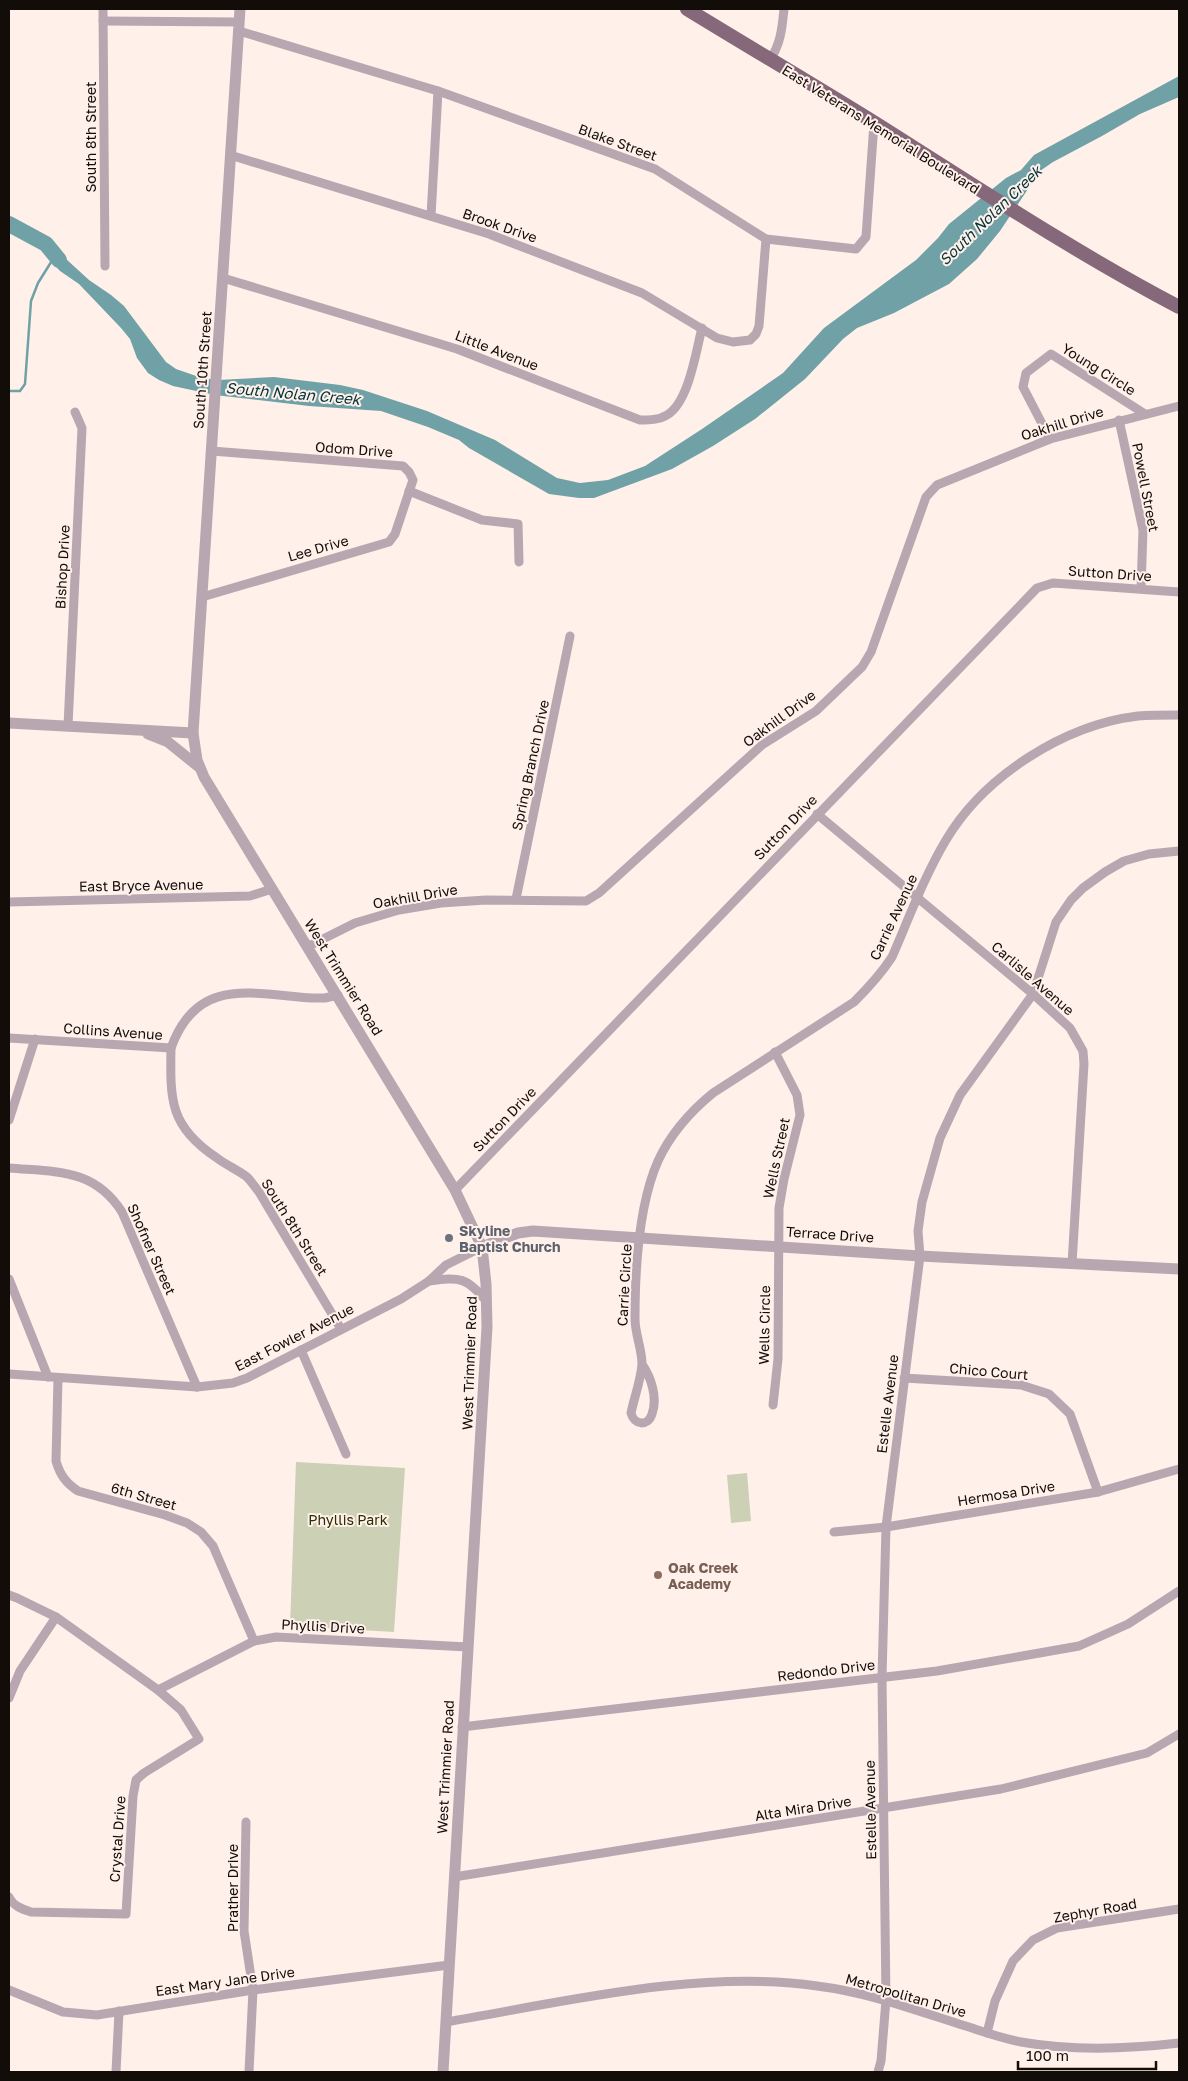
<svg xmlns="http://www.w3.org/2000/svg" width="1188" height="2081" viewBox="0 0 1188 2081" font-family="'Golos Text',sans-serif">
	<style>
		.green { fill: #ccd0b4 }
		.water { fill: #70a1a6 }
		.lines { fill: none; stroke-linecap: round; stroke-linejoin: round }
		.stream { stroke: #70a1a6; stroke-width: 2.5 }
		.river { stroke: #70a1a6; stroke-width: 16 }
		.minor { stroke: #b8a7b1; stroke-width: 9 }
		.tertiary { stroke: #b8a7b1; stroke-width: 11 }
		.primary { stroke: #856879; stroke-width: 14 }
		.worship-dot { fill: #6b7280; stroke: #fff0e9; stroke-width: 2 }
		.education-dot { fill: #8d6e63; stroke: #fff0e9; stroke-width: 2 }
		.labels { text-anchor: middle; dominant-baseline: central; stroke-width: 4; stroke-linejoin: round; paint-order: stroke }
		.street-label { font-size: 14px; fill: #130d0a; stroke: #fff0e9 }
		.worship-label { font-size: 14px; font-weight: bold; fill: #5b616d; stroke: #fff0e9; text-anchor: start }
		.park-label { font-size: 14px; fill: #2a2d00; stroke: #fff0e9 }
		.education-label { font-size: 14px; font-weight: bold; fill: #785e54; stroke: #fff0e9; text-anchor: start }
		.water-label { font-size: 15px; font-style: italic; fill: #013439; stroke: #fff0e9 }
	</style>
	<rect width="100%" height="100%" fill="#fff0e9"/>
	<!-- green -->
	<g class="green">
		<polygon points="296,1462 405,1468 394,1632 290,1626"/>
		<polygon points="747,1473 751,1521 731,1523 727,1475"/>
	</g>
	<!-- water -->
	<polygon class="water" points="1179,76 1179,97 1140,114 1102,136 1053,162 1040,171 1000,231 977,259 949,284 894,313 857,328 843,339 805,379 755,419 713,446 672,469 594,498 579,498 549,494 469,448 459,440 428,427 381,411 309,406 215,395 173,386 159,380 148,373 137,358 130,339 121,328 79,284 60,271 47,257 46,244 54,248 89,280 111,295 124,306 166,362 176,369 202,378 218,380 274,377 340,385 363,390 427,411 495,440 557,478 580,483 608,480 645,466 702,429 783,373 824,328 916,260 938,238 949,224 1006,178 1021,170 1034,155"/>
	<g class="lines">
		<!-- stream -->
		<polyline class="stream" points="9,391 20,391 25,384 31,301 38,283 53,259"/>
		<!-- river -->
		<polyline class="river" points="9,224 46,244 59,260"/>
		<!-- minor -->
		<g class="minor">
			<polyline points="103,9 105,266"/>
			<polyline points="103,21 239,22"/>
			<polyline points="239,31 438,91 655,169 766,239 856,249 866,237 874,123"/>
			<path d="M770 60C781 43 782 28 784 9"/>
			<polyline points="230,155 489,234 642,293 717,338 733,342 750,340 756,334 759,326 766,239"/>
			<polyline points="431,216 438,91"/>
			<path d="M223 278 457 349 640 420C649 420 659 420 667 415 689 402 696 351 702 328"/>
			<polyline points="1119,420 1143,530 1141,589"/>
			<polyline points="1050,439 1023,387 1026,373 1051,354 1145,414"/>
			<polyline points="409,491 482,520 518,524 519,562"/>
			<polyline points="202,597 389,542 395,534 413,480 409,472 403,466 212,451"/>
			<polyline points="68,726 82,428 75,412"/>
			<polyline points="817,814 1033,994 1070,1028 1083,1051 1084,1064 1072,1264"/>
			<polyline points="516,899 570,636"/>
			<polyline points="9,902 250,896 272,889"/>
			<polyline points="307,947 355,923 399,910 441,903 486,900 586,901 599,893 762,745 816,711 862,667 871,652 926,497 937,485 1050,439 1179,406"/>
			<path d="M9 1038 171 1048C197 976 251 994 312 998H325L338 995"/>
			<path d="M171 1048C170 1101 170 1127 217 1158 226 1165 238 1170 247 1177 251 1181 255 1187 259 1192L341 1329"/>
			<polyline points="9,1120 35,1039"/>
			<path d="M9 1168C55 1172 94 1168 122 1212L197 1387"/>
			<polyline points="455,1190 1037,588 1053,583 1179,592"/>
			<polyline points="9,1279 48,1377"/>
			<path d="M429 1281C460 1277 467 1277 487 1302"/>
			<polyline points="301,1350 346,1454"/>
			<path d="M642 1364C651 1377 658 1398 652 1414 648 1427 634 1425 631 1413 634 1398 641 1380 642 1364 642 1349 635 1334 635 1319 635 1272 639 1204 658 1161 670 1135 691 1111 713 1093L854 1002C868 988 881 974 892 957 909 918 924 877 946 840 984 776 1064 725 1138 716 1151 715 1166 715 1179 715"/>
			<polyline points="9,1374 197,1387 233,1383 247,1378 401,1299 429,1281 446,1265 482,1247"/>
			<path d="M58 1378 56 1461C60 1475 66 1483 78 1491L165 1515 187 1523 201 1532 213 1546 254 1641"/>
			<polyline points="904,1378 1021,1385 1049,1394 1070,1414 1098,1492"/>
			<polyline points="773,1405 778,1359 779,1208 784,1179 800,1115 797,1095 775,1052"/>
			<polyline points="834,1532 886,1527 1098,1492 1179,1469"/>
			<path d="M9 1595 17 1598 56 1617 158 1690 181 1710 199 1739 144 1773 136 1780 133 1796 126 1914 31 1912C22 1909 13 1906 9 1897"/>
			<polyline points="158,1690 254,1641 276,1637 468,1647"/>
			<polyline points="9,1698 20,1671 56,1617"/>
			<polyline points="462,1727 937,1671 1079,1646 1128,1624 1179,1591"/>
			<polyline points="246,1822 244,1931 253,1990 249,2072"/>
			<polyline points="454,1877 1001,1789 1147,1753 1179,1734"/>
			<polyline points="9,1990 63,2012 97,2015 253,1990 449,1965"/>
			<path d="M446 2022C564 2002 698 1969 817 1986 866 1992 912 2009 959 2024 979 2030 1000 2038 1021 2042 1072 2051 1128 2049 1179 2043"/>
			<polyline points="987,2033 995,2001 1013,1961 1033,1940 1057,1928 1179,1909"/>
			<polyline points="116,2072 119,2011"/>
			<polyline points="878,2072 881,2061 886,2000 882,1677 886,1527 920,1256 918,1231 922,1202 940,1138 960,1095 1033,994 1056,922 1071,900 1083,888 1105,872 1124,861 1149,854 1179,851"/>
		</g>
		<!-- tertiary -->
		<g class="tertiary">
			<polyline points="240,9 193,733 197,760 204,777 455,1190 482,1247 486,1284 487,1327 443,2072"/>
			<polyline points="9,723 193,733"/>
			<polyline points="148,734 168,742 199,767"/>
			<polyline points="482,1247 518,1233 533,1231 920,1256 1179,1269"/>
		</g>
		<!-- primary -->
		<path class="primary" d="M687 9C749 47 812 84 875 123 975 186 1074 252 1179 307"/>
	</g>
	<!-- markers -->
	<circle class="worship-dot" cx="449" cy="1238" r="5"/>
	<circle class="education-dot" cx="658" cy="1575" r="5"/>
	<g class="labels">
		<!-- street labels -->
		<g class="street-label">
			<text transform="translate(881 129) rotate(32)">East Veterans Memorial Boulevard</text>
			<text transform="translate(90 137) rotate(-90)">South 8th Street</text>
			<text transform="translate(618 142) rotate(20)">Blake Street</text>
			<text transform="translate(500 225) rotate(19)">Brook Drive</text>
			<text transform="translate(497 350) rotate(21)">Little Avenue</text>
			<text transform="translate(1099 369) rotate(32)">Young Circle</text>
			<text transform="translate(202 370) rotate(-86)">South 10th Street</text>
			<text transform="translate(1062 423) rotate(-17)">Oakhill Drive</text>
			<text transform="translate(354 449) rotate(4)">Odom Drive</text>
			<text transform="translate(1146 487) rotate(79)">Powell Street</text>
			<text transform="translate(318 548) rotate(-16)">Lee Drive</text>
			<text transform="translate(62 567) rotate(-87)">Bishop Drive</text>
			<text transform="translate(1110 573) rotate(4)">Sutton Drive</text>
			<text transform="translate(779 718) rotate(-36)">Oakhill Drive</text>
			<text transform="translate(530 765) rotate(-78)">Spring Branch Drive</text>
			<text transform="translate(785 827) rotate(-46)">Sutton Drive</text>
			<text transform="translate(141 885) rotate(-1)">East Bryce Avenue</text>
			<text transform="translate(415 896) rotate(-10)">Oakhill Drive</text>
			<text transform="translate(893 917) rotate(-65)">Carrie Avenue</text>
			<text transform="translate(344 977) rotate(58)">West Trimmier Road</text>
			<text transform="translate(1033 978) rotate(41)">Carlisle Avenue</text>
			<text transform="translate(113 1031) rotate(4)">Collins Avenue</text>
			<text transform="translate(504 1119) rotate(-46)">Sutton Drive</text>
			<text transform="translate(776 1158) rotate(-78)">Wells Street</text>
			<text transform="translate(295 1227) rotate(58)">South 8th Street</text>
			<text transform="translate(830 1234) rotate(4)">Terrace Drive</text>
			<text transform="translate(152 1249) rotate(66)">Shofner Street</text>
			<text transform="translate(624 1285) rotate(-87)">Carrie Circle</text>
			<text transform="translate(764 1325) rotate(-89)">Wells Circle</text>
			<text transform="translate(294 1337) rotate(-27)">East Fowler Avenue</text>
			<text transform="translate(469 1363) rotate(-88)">West Trimmier Road</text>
			<text transform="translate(989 1371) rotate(5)">Chico Court</text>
			<text transform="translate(887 1404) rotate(-83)">Estelle Avenue</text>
			<text transform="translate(1006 1493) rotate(-9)">Hermosa Drive</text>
			<text transform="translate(144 1496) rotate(16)">6th Street</text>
			<text transform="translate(323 1626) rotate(3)">Phyllis Drive</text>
			<text transform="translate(826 1670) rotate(-7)">Redondo Drive</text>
			<text transform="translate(445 1767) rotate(-87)">West Trimmier Road</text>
			<text transform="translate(803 1808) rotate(-9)">Alta Mira Drive</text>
			<text transform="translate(870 1810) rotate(-91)">Estelle Avenue</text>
			<text transform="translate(117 1839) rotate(-86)">Crystal Drive</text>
			<text transform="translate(232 1888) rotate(-90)">Prather Drive</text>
			<text transform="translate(1095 1910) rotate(-10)">Zephyr Road</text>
			<text transform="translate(225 1981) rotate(-8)">East Mary Jane Drive</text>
			<text transform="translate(906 1995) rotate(16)">Metropolitan Drive</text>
		</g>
		<!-- worship labels -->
		<g class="worship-label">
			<text x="459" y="1230">Skyline<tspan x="459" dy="16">Baptist Church</tspan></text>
		</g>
		<!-- park labels -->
		<g class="park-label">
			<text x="348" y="1519">Phyllis Park</text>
		</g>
		<!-- education labels -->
		<g class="education-label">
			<text x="668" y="1567">Oak Creek<tspan x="668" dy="16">Academy</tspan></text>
		</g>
		<!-- water labels -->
		<g class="water-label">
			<text transform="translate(990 215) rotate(-44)">South Nolan Creek</text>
			<text transform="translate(293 393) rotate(5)">South Nolan Creek</text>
		</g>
	</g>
	<!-- border -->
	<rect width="1188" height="2081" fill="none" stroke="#130d0a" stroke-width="20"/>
	<!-- scale -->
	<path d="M1018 2061v8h138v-8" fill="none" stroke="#130d0a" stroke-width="2.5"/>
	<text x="1026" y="2061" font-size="15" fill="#130d0a" stroke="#fff0e9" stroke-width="4" paint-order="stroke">100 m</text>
</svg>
